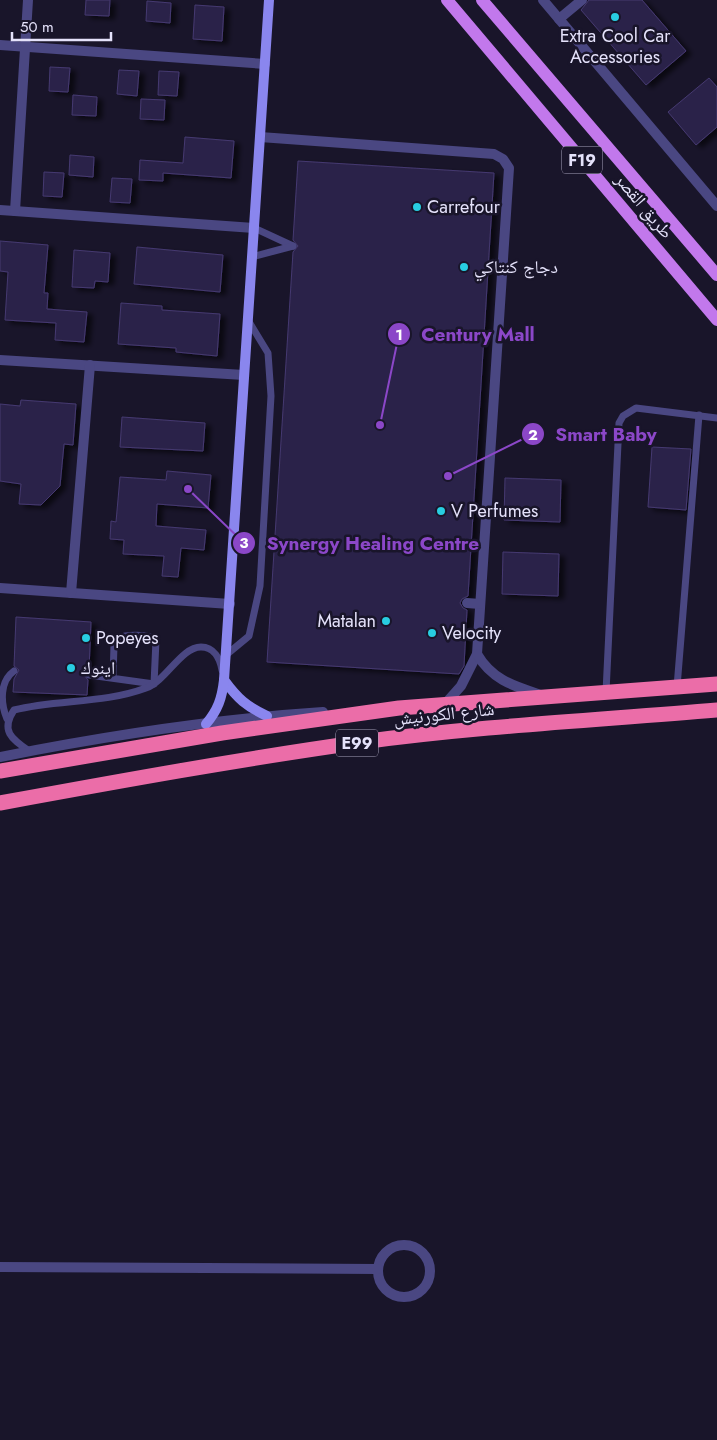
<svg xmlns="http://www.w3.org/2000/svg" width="717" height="1440" viewBox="0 0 717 1440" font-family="Jost,'Noto Naskh Arabic',sans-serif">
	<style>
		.building { fill: #2c2448; stroke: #453971; filter: url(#shadow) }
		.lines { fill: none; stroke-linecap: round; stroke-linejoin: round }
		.lane { stroke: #4a4782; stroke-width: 7 }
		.street { stroke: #4a4782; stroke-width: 10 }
		.secondary { stroke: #8a86ee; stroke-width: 10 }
		.primary { stroke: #c278ec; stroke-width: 12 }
		.highway { stroke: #eb6da8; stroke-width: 15 }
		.poi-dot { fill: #28cde1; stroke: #19152a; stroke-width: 2 }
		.labels { text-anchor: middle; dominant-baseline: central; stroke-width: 5; stroke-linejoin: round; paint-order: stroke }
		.shield { fill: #19152a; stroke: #a8a4bc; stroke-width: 1 }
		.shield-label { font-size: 16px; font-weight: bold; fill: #e5e2fb }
		.poi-label { font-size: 18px; fill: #e5e2fb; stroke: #19152a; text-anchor: start }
		.street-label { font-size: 18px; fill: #e5e2fb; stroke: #19152a }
		.leader { fill: none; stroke: #8b47c8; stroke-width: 2 }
		.callout-dot { fill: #8b47c8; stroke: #19152a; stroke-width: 2 }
		.mark-label { font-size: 15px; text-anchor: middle; font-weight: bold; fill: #fff }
		.callout-label { font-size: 19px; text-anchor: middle; font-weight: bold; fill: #8b47c8; stroke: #19152a; stroke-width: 5; stroke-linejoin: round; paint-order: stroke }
	</style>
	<defs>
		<filter id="shadow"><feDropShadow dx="5.5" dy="3" stdDeviation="2.5" flood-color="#0009"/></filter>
	</defs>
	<rect width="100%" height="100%" fill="#19152a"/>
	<!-- building -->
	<g class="building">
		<polygon points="86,0 110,0 109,16 85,15"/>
		<polygon points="589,0 642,0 686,51 646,85 581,10"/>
		<polygon points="147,1 171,3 170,23 146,21"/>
		<polygon points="195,5 224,7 222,41 193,39"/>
		<polygon points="50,67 70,68 68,92 49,91"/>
		<polygon points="119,70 139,71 137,96 117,94"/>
		<polygon points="159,71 179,72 177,96 158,95"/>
		<polygon points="709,78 717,87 717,127 696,145 668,112"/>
		<polygon points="73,95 97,97 96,116 72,115"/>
		<polygon points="141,99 165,100 164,120 140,119"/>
		<polygon points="185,137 234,141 231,178 163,173 163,181 139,180 140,160 183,163"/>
		<polygon points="70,155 94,157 93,177 69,175"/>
		<polygon points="298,161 494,173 468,596 462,599 460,603 463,608 467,610 464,666 459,674 267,662 293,252 298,246 293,240"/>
		<polygon points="44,172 64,173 62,197 43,196"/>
		<polygon points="112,178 132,179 130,203 110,202"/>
		<polygon points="0,241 48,245 44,293 48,293 47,309 87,312 84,342 55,340 56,323 5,320 8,272 0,271"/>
		<polygon points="137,247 223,255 220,292 134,284"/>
		<polygon points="74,250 110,253 108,282 95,281 94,288 72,287"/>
		<polygon points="121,303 162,306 162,310 220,314 217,356 176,352 176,348 118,344"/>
		<polygon points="21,400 76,404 73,445 64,444 60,486 41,505 19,504 21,484 0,481 0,404 20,406"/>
		<polygon points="122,417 205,423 203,451 120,447"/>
		<polygon points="652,447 691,449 686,510 648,507"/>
		<polygon points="167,471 211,475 208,508 157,504 156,526 206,530 204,550 181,548 178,577 162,576 164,556 123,554 124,540 110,539 111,521 116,522 120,477 166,480"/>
		<polygon points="505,478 561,480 560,522 504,520"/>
		<polygon points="503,552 559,554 558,596 502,594"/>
		<polygon points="16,617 91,622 89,670 84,675 88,680 87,695 13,692 14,679 19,670 14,666"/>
	</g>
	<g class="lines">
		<!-- lane -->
		<g class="lane">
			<polyline points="254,228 293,246"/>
			<polyline points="252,257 293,246"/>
			<polyline points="226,655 249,636 260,586 271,396 268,353 248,320"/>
			<path d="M89 675 154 684 156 640C148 634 127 634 118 638L114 645 113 678"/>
			<polyline points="677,687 699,415"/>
			<polyline points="606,692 619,423 623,416 636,408 717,418"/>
			<path d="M7 719C0 702 0 681 14 671"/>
			<path d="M29 751C12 739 0 731 14 710 58 699 103 704 146 688 166 681 181 647 201 647 214 647 220 659 222 670"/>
		</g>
		<!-- street -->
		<g class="street">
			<polyline points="543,0 717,206"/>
			<polyline points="559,19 582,0"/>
			<polyline points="0,45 265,64"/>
			<polyline points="260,137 494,154 503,159 509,168 477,654 461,686 445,704"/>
			<polyline points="0,210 254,228"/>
			<polyline points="15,211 28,0"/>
			<polyline points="0,360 244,375"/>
			<polyline points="0,588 230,604"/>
			<polyline points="71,593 90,365"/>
			<polyline points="467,603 480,604"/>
			<path d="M477 654C492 680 514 686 541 695"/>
			<path d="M0 757C106 736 215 719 323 712"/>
			<circle cx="404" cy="1271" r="26"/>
			<polyline points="0,1267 378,1269"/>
		</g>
		<!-- secondary -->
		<g class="secondary">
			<path d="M224 680C238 699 246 706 267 716"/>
			<path d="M206 724C218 710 222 698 224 680L269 0"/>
		</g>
		<!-- primary -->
		<g class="primary">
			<polyline points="447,0 717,320"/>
			<polyline points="482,0 717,275"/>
		</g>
		<!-- highway -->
		<g class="highway">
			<polyline points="0,771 222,733 399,708 717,684"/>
			<path d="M0 803C120 781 241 759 362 742 480 726 599 720 717 710"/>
		</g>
	</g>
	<!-- markers -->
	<g class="poi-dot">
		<circle cx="615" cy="17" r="5"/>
		<circle cx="417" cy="207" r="5"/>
		<circle cx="464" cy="267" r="5"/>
		<circle cx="441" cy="511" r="5"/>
		<circle cx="386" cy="621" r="5"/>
		<circle cx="432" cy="633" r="5"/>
		<circle cx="86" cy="638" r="5"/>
		<circle cx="71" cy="668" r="5"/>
	</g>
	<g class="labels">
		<!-- shield labels -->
		<g class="shield">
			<rect x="562" y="146.5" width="40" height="27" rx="4"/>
			<rect x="336" y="729.5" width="42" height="27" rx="4"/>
		</g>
		<g class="shield-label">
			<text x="582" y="160">F19</text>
			<text x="357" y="743">E99</text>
		</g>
		<!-- poi labels -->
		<g class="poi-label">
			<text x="615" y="36" text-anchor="middle">Extra Cool Car<tspan x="615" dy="21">Accessories</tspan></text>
			<text x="427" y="207">Carrefour</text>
			<text x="474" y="267">دجاج كنتاكي</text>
			<text x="451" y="511">V Perfumes</text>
			<text x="376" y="621" text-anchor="end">Matalan</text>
			<text x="442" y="633">Velocity</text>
			<text x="96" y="638">Popeyes</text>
			<text x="81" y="668">اينوك</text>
		</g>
		<!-- street labels -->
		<g class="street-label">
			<text transform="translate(644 206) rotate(50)">طريق القصر</text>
			<text transform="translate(444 714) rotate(-6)">شارع الكورنيش</text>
		</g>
	</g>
	<!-- callouts -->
	<path class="leader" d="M380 425L399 334M448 476L533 434M188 489L244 543"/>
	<g class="callout-dot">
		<circle cx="380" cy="425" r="5"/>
		<circle cx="448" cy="476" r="5"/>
		<circle cx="188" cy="489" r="5"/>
		<circle cx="399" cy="334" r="12"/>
		<circle cx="533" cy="434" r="12"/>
		<circle cx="244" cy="543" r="12"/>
	</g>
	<g class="mark-label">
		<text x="399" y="340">1</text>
		<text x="533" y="440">2</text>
		<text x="244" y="548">3</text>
	</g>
	<g class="callout-label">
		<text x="478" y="341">Century Mall</text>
		<text x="606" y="441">Smart Baby</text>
		<text x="373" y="550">Synergy Healing Centre</text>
	</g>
	<!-- scale -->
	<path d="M12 32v8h99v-8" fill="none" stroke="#e5e2fb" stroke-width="2.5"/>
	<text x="20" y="32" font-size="15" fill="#e5e2fb" stroke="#19152a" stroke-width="4" paint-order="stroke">50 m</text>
</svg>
